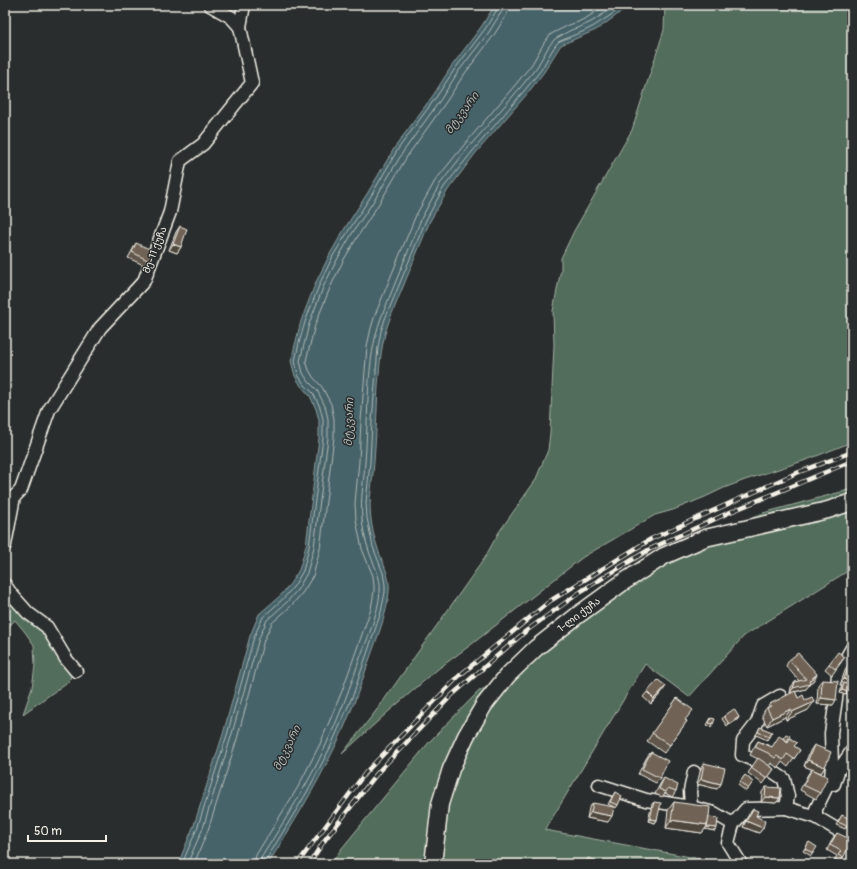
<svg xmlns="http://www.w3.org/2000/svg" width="857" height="869" viewBox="0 0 857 869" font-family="Pangolin,'Noto Sans Georgian',sans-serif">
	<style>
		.green { fill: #526d5d; stroke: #a3afa2 }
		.water { fill: #47646a; stroke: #8c9c9c }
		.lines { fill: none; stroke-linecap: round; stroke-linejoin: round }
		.shore { stroke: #afb9b6; stroke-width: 1 }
		.minor-casing { stroke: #f4f1e8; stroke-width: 15 }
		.major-casing { stroke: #f4f1e8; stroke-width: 19 }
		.minor { stroke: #2a2d2e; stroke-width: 12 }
		.major { stroke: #2a2d2e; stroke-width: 16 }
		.rail-casing { stroke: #f4f1e8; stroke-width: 4.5 }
		.rail { stroke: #2a2d2e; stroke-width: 3; stroke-dasharray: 9; stroke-linecap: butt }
		.wall { fill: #60564b; stroke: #f4f1e8 }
		.shaded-wall { fill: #4e463d; stroke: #f4f1e8 }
		.building { fill: #706457; stroke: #f4f1e8 }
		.labels { text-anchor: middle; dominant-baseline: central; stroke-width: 3; stroke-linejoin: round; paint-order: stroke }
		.street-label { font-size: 10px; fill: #f4f1e8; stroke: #2a2d2e }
		.water-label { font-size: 11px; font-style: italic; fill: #afb9b6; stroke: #2a2d2e }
	</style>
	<rect width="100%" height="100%" fill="#2a2d2e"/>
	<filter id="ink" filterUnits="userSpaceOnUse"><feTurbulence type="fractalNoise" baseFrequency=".025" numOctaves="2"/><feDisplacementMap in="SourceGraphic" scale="8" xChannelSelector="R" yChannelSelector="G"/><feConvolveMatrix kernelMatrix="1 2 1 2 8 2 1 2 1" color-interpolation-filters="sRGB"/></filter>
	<g filter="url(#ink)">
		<!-- green -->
		<g class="green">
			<polygon points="665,5 852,5 852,442 809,459 745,480 724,488 705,497 673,510 655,515 583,557 472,644 438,669 388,712 342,754 379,707 484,559 499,532 535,481 548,450 550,433 554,345 553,311 561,269 561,258 574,231 632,130 664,30"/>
			<polygon points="852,489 852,570 851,569 744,636 689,697 645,664 545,830 728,864 331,864 342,848 430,741 479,691 491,685 663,552 763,513"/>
			<polygon points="5,585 47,627 72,674 69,681 23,714 32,688 35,665 34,645 25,632 15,620 5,631"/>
		</g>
		<!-- water -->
		<path class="water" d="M495 5H629L613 18 596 30 561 45 557 51 544 72 527 94 475 154 448 190 430 221 389 321C381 343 380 362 378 386 377 411 376 436 374 462 373 481 368 500 371 519 372 528 374 537 377 546 381 561 391 575 389 592 387 614 377 638 370 658 359 690 348 722 333 751 314 790 291 827 268 864H178L194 825 223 734 250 636 259 614 281 595 290 584 299 570 306 546 319 438V420L316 409 310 396 301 386 295 376 291 361 301 321 316 282 330 254 345 228 367 194 395 147 434 94 451 67 481 27Z"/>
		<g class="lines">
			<!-- shore -->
			<g class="shore">
				<polyline points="182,864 198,826 227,735 254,637 263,617 284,598 294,586 303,571 309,547 323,438 323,419 320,407 313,393 304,384 298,375 295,361 299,343 305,322 320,283 333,256 349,230 371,196 398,149 437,96 454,70 485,29 498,8 498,5"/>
				<polyline points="187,864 203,828 231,737 259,638 267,620 287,602 298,589 307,573 314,547 328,438 328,419 325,406 317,390 308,381 303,373 300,361 309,324 324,285 338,258 353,232 375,199 403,152 441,99 458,72 489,32 502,11 503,5"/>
				<polyline points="194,864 208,830 237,739 264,640 272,623 291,606 303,592 313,576 320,549 334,437 334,419 331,404 322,387 313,377 309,370 306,361 315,325 330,288 343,261 358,236 380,202 408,155 446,102 463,76 494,35 507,14 509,5"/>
				<polyline points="254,864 256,855 298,787 320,744 342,691 371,609 374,591 374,586 373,576 362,549 356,520 355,503 359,461 361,421 367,346 371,328 375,315 416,215 435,181 464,145 516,84 532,64 544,43 551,34 569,25 578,22 588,17 606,5"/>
				<path d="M260 864 261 858C284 821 308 785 326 745 339 717 350 688 360 658 368 637 378 614 380 592 382 576 372 563 368 548 365 539 363 529 362 519 360 499 364 481 365 462 369 415 365 362 381 318L422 217 440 184 468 148 520 88 537 67 549 46 555 39 571 30 580 27 591 22 608 11 615 5"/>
				<polyline points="265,864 266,860 307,792 330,748 353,695 381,612 385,592 385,585 383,573 373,547 367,518 366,503 370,462 372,421 378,347 381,331 385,319 426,220 444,187 472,152 524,91 541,70 553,49 558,42 574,35 582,32 594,26 611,15 623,5"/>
			</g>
			<defs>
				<g id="minor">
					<polyline points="210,5 231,17 240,27"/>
					<polyline points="5,502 14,497 21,490 49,410 100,328 144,281 170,212 180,161 203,144 252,83 240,27 244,5"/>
					<polyline points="5,545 14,497"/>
					<polyline points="5,585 12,595 28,613 47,627 66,659 76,671"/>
					<polyline points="780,696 763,706 757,723 743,741 742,755 760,763 784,779 788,796 786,808 816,817 843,833 852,837"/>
					<polyline points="834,784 838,771 852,751"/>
					<polyline points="599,785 646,800 691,807 714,813 733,824 728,843 741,864"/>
					<polyline points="691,807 690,791 694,772"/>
					<polyline points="816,817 816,809 831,778 832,766 831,733 837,692 838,672 852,648"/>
					<polyline points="733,824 746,809 786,808"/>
				</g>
				<polyline id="major" points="433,864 440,804 451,769 466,736 484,705 507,676 536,648 578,615 622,583 664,556 705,538 828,510 852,502"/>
			</defs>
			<!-- minor casing -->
			<use href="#minor" class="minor-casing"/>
			<!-- major casing -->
			<use href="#major" class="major-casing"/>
			<!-- minor -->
			<use href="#minor" class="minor"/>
			<!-- major -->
			<use href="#major" class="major"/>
			<defs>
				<g id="rail">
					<polyline points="297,864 366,772 459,676 550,601 651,539 794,474 852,452"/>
					<polyline points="309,864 324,841 379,771 452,695 526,631 583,590 650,549 728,513 852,461"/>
				</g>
			</defs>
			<!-- rail casing -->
			<use href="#rail" class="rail-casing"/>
			<!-- rail -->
			<use href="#rail" class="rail"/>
		</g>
		<!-- wall -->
		<g class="wall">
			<polygon points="180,226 181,247 177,253 169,250 176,232"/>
			<polygon points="136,243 149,261 146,266 128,258 133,249"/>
			<polygon points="845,657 832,675 825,669 829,664"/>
			<polygon points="789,660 814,680 810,683 806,689 795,692 798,698 808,710 786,720 785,717 767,726 762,716 764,712 764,711 770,704 794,692 790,693 791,687 795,682 799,681 786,666"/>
			<polygon points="850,663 849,684 848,692 846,695 840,693 842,685 840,685 846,668"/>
			<polygon points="822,680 833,705 817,704 818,685"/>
			<polygon points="647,692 662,692 651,704 643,697"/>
			<polygon points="677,698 685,720 687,721 664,753 647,741"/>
			<polygon points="724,716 739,717 737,720 727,726 722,719"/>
			<polygon points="711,718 713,724 711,727 707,725"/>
			<polygon points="760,727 769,737 767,740 756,735"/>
			<polygon points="758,741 772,747 786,741 800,750 788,767 782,762 778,768 771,763 769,766 774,769 763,784 748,773 758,759 750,755 753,749"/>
			<polygon points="814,745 825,767 821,773 804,766 810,751"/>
			<polygon points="651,752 660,778 656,783 638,774 647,757"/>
			<polygon points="704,763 721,784 717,789 697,784 701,768"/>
			<polygon points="812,769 820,793 816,799 800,790 808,774"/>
			<polygon points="745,775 753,782 746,791 738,785"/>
			<polygon points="664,778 676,791 672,797 665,793 662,797 655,794 660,784"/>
			<polygon points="766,787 780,798 776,803 761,802 762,792"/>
			<polygon points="615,792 618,805 616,808 608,804"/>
			<polygon points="654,802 657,820 655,823 648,821 652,804"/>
			<polygon points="674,802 709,817 717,828 715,831 705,829 705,828 702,833 666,828 668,810"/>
			<polygon points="593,803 608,822 587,818 589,808"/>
			<polygon points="753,809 756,816 763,828 759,833 743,827 749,814"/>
			<polygon points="842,815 847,826 845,829 836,825"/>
			<polygon points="837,833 843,858 839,863 834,861 837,856 827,850 833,838"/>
			<polygon points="809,842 813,853 811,856 803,851"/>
		</g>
		<!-- shaded-wall -->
		<g class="shaded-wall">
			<polygon points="173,244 181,247 177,253 169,250"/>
			<polygon points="817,674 814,680 808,684 810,684 806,689 790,693 793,688 809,681"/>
			<polygon points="844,679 851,682 847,687 844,683 842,685 840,685"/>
			<polygon points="666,686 662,692 651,704 654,699"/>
			<polygon points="842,690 848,692 846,695 840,693"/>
			<polygon points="821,698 836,700 833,705 817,704"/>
			<polygon points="814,702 808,710 786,720 792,712"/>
			<polygon points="791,709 785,717 767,726 772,718"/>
			<polygon points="739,717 737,720 727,726 729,724"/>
			<polygon points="808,760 825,767 821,773 804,766"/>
			<polygon points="701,779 721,784 717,789 697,784"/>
			<polygon points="765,797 780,798 776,803 761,802"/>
			<polygon points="591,812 612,816 608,822 587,818"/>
			<polygon points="650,819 657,820 655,823 648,821"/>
			<polygon points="671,820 708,825 702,833 666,828"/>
			<polygon points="746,821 763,828 759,833 743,827"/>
			<polygon points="707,827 717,828 715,831 705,829"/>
		</g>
		<!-- building -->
		<g class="building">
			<polygon points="180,226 187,229 181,247 173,244"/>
			<polygon points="136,243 154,251 149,261 132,252"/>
			<polygon points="838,652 845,657 835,669 829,664"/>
			<polygon points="798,653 817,674 809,681 810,684 793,688 795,682 806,679 789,660"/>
			<polygon points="850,663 852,664 852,679 851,682 844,679"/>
			<polygon points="658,680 666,686 654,699 647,692"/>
			<polygon points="822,680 838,681 836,700 821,698"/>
			<polygon points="844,683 850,685 848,692 842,690"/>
			<polygon points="795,691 798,698 803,695 805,700 812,697 814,702 792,712 791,709 772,718 767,708 771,706 770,704"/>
			<polygon points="677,698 693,710 685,720 687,721 670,745 652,733"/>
			<polygon points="734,709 739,717 729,724 724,716"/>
			<polygon points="711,718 715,719 713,724 709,723"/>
			<polygon points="760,727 772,732 769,737 758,732"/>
			<polygon points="786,734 790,736 787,741 783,738"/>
			<polygon points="779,736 788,742 790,738 797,743 794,746 800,750 794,759 787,754 783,760 777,756 775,758 768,753 755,747 758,741 772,747"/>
			<polygon points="814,745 831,752 825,767 808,760"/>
			<polygon points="651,752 668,761 660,778 642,769"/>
			<polygon points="758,758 774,769 767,779 751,768"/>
			<polygon points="704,763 725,768 721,784 701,779"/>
			<polygon points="812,769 828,777 820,793 803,785"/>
			<polygon points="745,775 753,782 748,789 740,782"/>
			<polygon points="664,778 678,785 676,791 668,788 666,792 659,789"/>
			<polygon points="766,787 781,788 780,798 765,797"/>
			<polygon points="615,792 622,796 618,805 610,802"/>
			<polygon points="654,802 661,803 657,820 650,819"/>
			<polygon points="674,802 710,807 708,825 671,820"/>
			<polygon points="593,803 614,807 612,816 591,812"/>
			<polygon points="753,809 758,811 756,816 765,821 763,828 746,821"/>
			<polygon points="842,815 850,819 847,826 838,822"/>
			<polygon points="709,817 718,818 717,828 707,827"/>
			<polygon points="837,833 852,840 843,858 838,855 841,851 830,845"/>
			<polygon points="809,842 817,847 813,853 805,849"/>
			<polygon points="792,857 800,864 787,864"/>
			<polygon points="588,858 600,863 600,864 585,864"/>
		</g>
	</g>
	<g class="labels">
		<!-- street labels -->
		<g class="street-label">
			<text transform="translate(155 250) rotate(-69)">მე-11 ქუჩა</text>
			<text transform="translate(579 615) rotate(-37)">1-ლი ქუჩა</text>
		</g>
		<!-- water labels -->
		<g class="water-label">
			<text transform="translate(462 113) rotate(-54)">მტკვარი</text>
			<text transform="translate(349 422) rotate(-88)">მტკვარი</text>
			<text transform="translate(287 748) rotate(-64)">მტკვარი</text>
		</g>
	</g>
	<!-- margin -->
	<rect width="857" height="869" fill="none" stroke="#2a2d2e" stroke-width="20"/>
	<rect x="10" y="10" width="837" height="849" fill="none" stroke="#f4f1e8" stroke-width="1.5" filter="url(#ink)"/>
	<!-- scale -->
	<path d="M28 835v6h78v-6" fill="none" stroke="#f4f1e8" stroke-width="2"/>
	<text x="34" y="835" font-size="12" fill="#f4f1e8" stroke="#2a2d2e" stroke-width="3" paint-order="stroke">50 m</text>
</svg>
